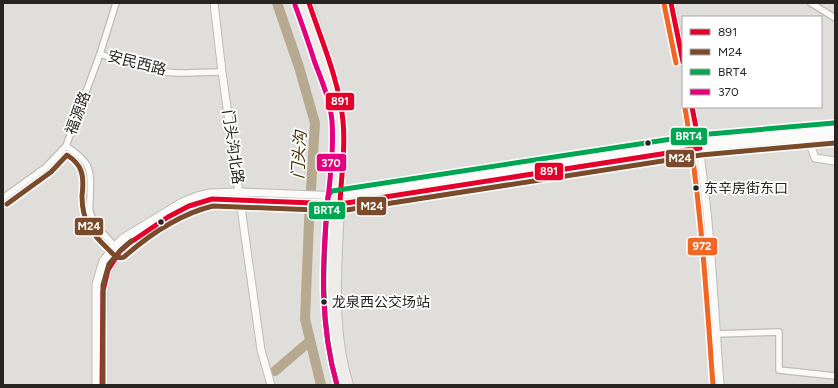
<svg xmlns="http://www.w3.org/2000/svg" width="838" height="388" viewBox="0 0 838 388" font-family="Figtree,'Noto Sans SC',sans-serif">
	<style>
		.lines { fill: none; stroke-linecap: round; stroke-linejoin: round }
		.river { stroke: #b6a990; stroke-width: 10 }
		.minor-casing { stroke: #bebcb9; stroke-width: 8 }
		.tertiary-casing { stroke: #bebcb9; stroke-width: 9 }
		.secondary-casing { stroke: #bebcb9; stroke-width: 10 }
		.minor { stroke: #fafaf9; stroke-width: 5.5 }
		.tertiary { stroke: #fafaf9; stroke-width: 7 }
		.secondary { stroke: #eeece8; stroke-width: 8 }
		.bus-1-casing { stroke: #fff; stroke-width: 8 }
		.bus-2-casing { stroke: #fff; stroke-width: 8 }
		.bus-3-casing { stroke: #fff; stroke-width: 8 }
		.bus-4-casing { stroke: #fff; stroke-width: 8 }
		.bus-5-casing { stroke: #fff; stroke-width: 8 }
		.bus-1 { stroke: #e4002b; stroke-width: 5 }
		.bus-2 { stroke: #7a4b2a; stroke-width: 5 }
		.bus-3 { stroke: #00a651; stroke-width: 5 }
		.bus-4 { stroke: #e5007d; stroke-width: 5 }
		.bus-5 { stroke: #f26522; stroke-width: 5 }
		.bus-dot { fill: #262522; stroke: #fff; stroke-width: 1.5 }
		.labels { text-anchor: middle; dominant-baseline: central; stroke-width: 3.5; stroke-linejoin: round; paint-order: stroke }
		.bus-label { font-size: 14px; fill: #262522; stroke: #fff; text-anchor: start }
		.street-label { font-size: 15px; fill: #262522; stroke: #fff }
		.water-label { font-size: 16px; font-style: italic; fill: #3f2b00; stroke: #fff }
		.line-badge { stroke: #fff; stroke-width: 1.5 }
		.badge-label { font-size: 11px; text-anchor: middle; font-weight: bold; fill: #fff }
	</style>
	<rect width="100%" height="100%" fill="#e0deda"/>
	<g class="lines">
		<!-- river -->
		<g class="river">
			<polyline points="277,3 299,67 315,123 309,222 305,319 321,385"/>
			<polyline points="275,371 310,341"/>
		</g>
		<defs>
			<g id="minor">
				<polyline points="811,3 835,18"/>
				<path d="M100 54C125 63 151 72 178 73 193 73 207 72 222 72"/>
				<path d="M66 146C92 163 91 169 90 198 89 205 89 213 93 219 98 230 108 239 117 248"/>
				<polyline points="3,198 46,167 66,146 100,54 116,3"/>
				<polyline points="716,334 779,332 779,370 835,376"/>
			</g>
			<g id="tertiary">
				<polyline points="214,3 222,72 261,350 271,385"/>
				<polyline points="671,3 683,62"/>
				<path d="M692 107C710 199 713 292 720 385"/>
				<polyline points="808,138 815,158 835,161"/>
				<polyline points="96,385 96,284 103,261 115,246 123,238 182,202 197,196 210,193 239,192 340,196 699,142 835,130"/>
				<polyline points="102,385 103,291 108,270 120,251 128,244 171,216 198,202 212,199 239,200 340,204 618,160 700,148 749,143 835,136"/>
			</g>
			<g id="secondary">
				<path d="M302 3C310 25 317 47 325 69 331 86 338 104 339 122 341 147 337 173 335 198 330 259 324 325 344 385"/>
				<polyline points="309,3 334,80"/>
				<path d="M341 187C340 207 339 227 338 248 336 294 335 341 349 385"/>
			</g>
		</defs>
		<!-- minor casing -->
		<use href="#minor" class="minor-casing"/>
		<!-- tertiary casing -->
		<use href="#tertiary" class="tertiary-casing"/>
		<!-- secondary casing -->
		<use href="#secondary" class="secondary-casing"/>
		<!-- minor -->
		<use href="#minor" class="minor"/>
		<!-- tertiary -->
		<use href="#tertiary" class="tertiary"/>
		<!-- secondary -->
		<use href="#secondary" class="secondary"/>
		<defs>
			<g id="bus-1">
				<path d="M309 3C322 42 339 80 343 121 346 149 341 176 340 204"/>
				<polyline points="671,3 683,62"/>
				<polyline points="102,385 103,291 108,270 120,251 128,244 168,217 189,206 212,199 340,204 700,148 692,107"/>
			</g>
			<g id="bus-2">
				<path d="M7 204 51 172 67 155C73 159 79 164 81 171 84 179 83 188 82 196 82 221 91 233 109 250 113 254 117 260 124 257 149 235 180 214 213 206L340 211 701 155 835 143"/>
				<polyline points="103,385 103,285 109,264 120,251 131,241"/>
			</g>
			<path id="bus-3" d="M337 385C319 322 323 261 328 196L332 191 698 135 834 123"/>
			<path id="bus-4" d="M295 5C302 24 309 44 315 63 322 81 330 100 332 121 334 150 330 179 327 208 322 269 320 326 337 385"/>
			<g id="bus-5">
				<polyline points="664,4 676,63"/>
				<path d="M685 108C701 200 706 292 713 385"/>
			</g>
		</defs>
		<!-- bus-1 casing -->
		<use href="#bus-1" class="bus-1-casing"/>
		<!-- bus-2 casing -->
		<use href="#bus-2" class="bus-2-casing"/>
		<!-- bus-3 casing -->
		<use href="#bus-3" class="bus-3-casing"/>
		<!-- bus-4 casing -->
		<use href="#bus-4" class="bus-4-casing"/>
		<!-- bus-5 casing -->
		<use href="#bus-5" class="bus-5-casing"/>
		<!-- bus-1 -->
		<use href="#bus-1" class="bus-1"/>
		<!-- bus-2 -->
		<use href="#bus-2" class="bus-2"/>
		<!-- bus-3 -->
		<use href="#bus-3" class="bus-3"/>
		<!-- bus-4 -->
		<use href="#bus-4" class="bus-4"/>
		<!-- bus-5 -->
		<use href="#bus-5" class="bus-5"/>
	</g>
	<!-- markers -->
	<g class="bus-dot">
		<circle cx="648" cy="143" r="3.5"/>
		<circle cx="696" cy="188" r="3.5"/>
		<circle cx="161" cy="222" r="3.5"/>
		<circle cx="324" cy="302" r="3.5"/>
	</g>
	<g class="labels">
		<!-- bus labels -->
		<g class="bus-label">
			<text x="704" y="188">东辛房街东口</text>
			<text x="332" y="302">龙泉西公交场站</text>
		</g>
		<!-- street labels -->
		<g class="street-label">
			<text transform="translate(137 63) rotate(14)">安民西路</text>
			<text transform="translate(78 113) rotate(-70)">福源路</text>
			<text transform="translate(233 147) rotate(82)">门头沟北路</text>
		</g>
		<!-- water labels -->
		<g class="water-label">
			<text transform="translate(299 155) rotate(-87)">门头沟</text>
		</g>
	</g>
	<g class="line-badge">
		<rect x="325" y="92" width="30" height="19" rx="4" fill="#e4002b"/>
		<rect x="670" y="127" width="38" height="19" rx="4" fill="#00a651"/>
		<rect x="665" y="149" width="30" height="19" rx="4" fill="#7a4b2a"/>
		<rect x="316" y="153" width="31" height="19" rx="4" fill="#e5007d"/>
		<rect x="534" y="162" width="30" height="19" rx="4" fill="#e4002b"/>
		<rect x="356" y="196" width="31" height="20" rx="4" fill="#7a4b2a"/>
		<rect x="308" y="201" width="38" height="19" rx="4" fill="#00a651"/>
		<rect x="74" y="217" width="30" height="19" rx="4" fill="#7a4b2a"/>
		<rect x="687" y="237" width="31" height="19" rx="4" fill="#f26522"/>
	</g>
	<g class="badge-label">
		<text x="340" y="105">891</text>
		<text x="689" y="140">BRT4</text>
		<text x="680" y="162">M24</text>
		<text x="331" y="167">370</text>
		<text x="549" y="175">891</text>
		<text x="372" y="210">M24</text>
		<text x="327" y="214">BRT4</text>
		<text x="89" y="230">M24</text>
		<text x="702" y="250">972</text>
	</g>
	<!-- border -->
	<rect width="838" height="388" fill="none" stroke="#262522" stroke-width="8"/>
	<!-- legend -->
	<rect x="682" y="16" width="140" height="92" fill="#ffffff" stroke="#a8a8a7"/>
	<rect x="690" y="29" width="20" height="6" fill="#e4002b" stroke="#a8a8a7"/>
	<text x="718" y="36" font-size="12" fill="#262522">891</text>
	<rect x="690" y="49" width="20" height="6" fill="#7a4b2a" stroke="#a8a8a7"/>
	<text x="718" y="56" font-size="12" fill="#262522">M24</text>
	<rect x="690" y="69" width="20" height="6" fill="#00a651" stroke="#a8a8a7"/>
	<text x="718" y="76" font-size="12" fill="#262522">BRT4</text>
	<rect x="690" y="89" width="20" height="6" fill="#e5007d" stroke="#a8a8a7"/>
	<text x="718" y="96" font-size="12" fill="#262522">370</text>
</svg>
